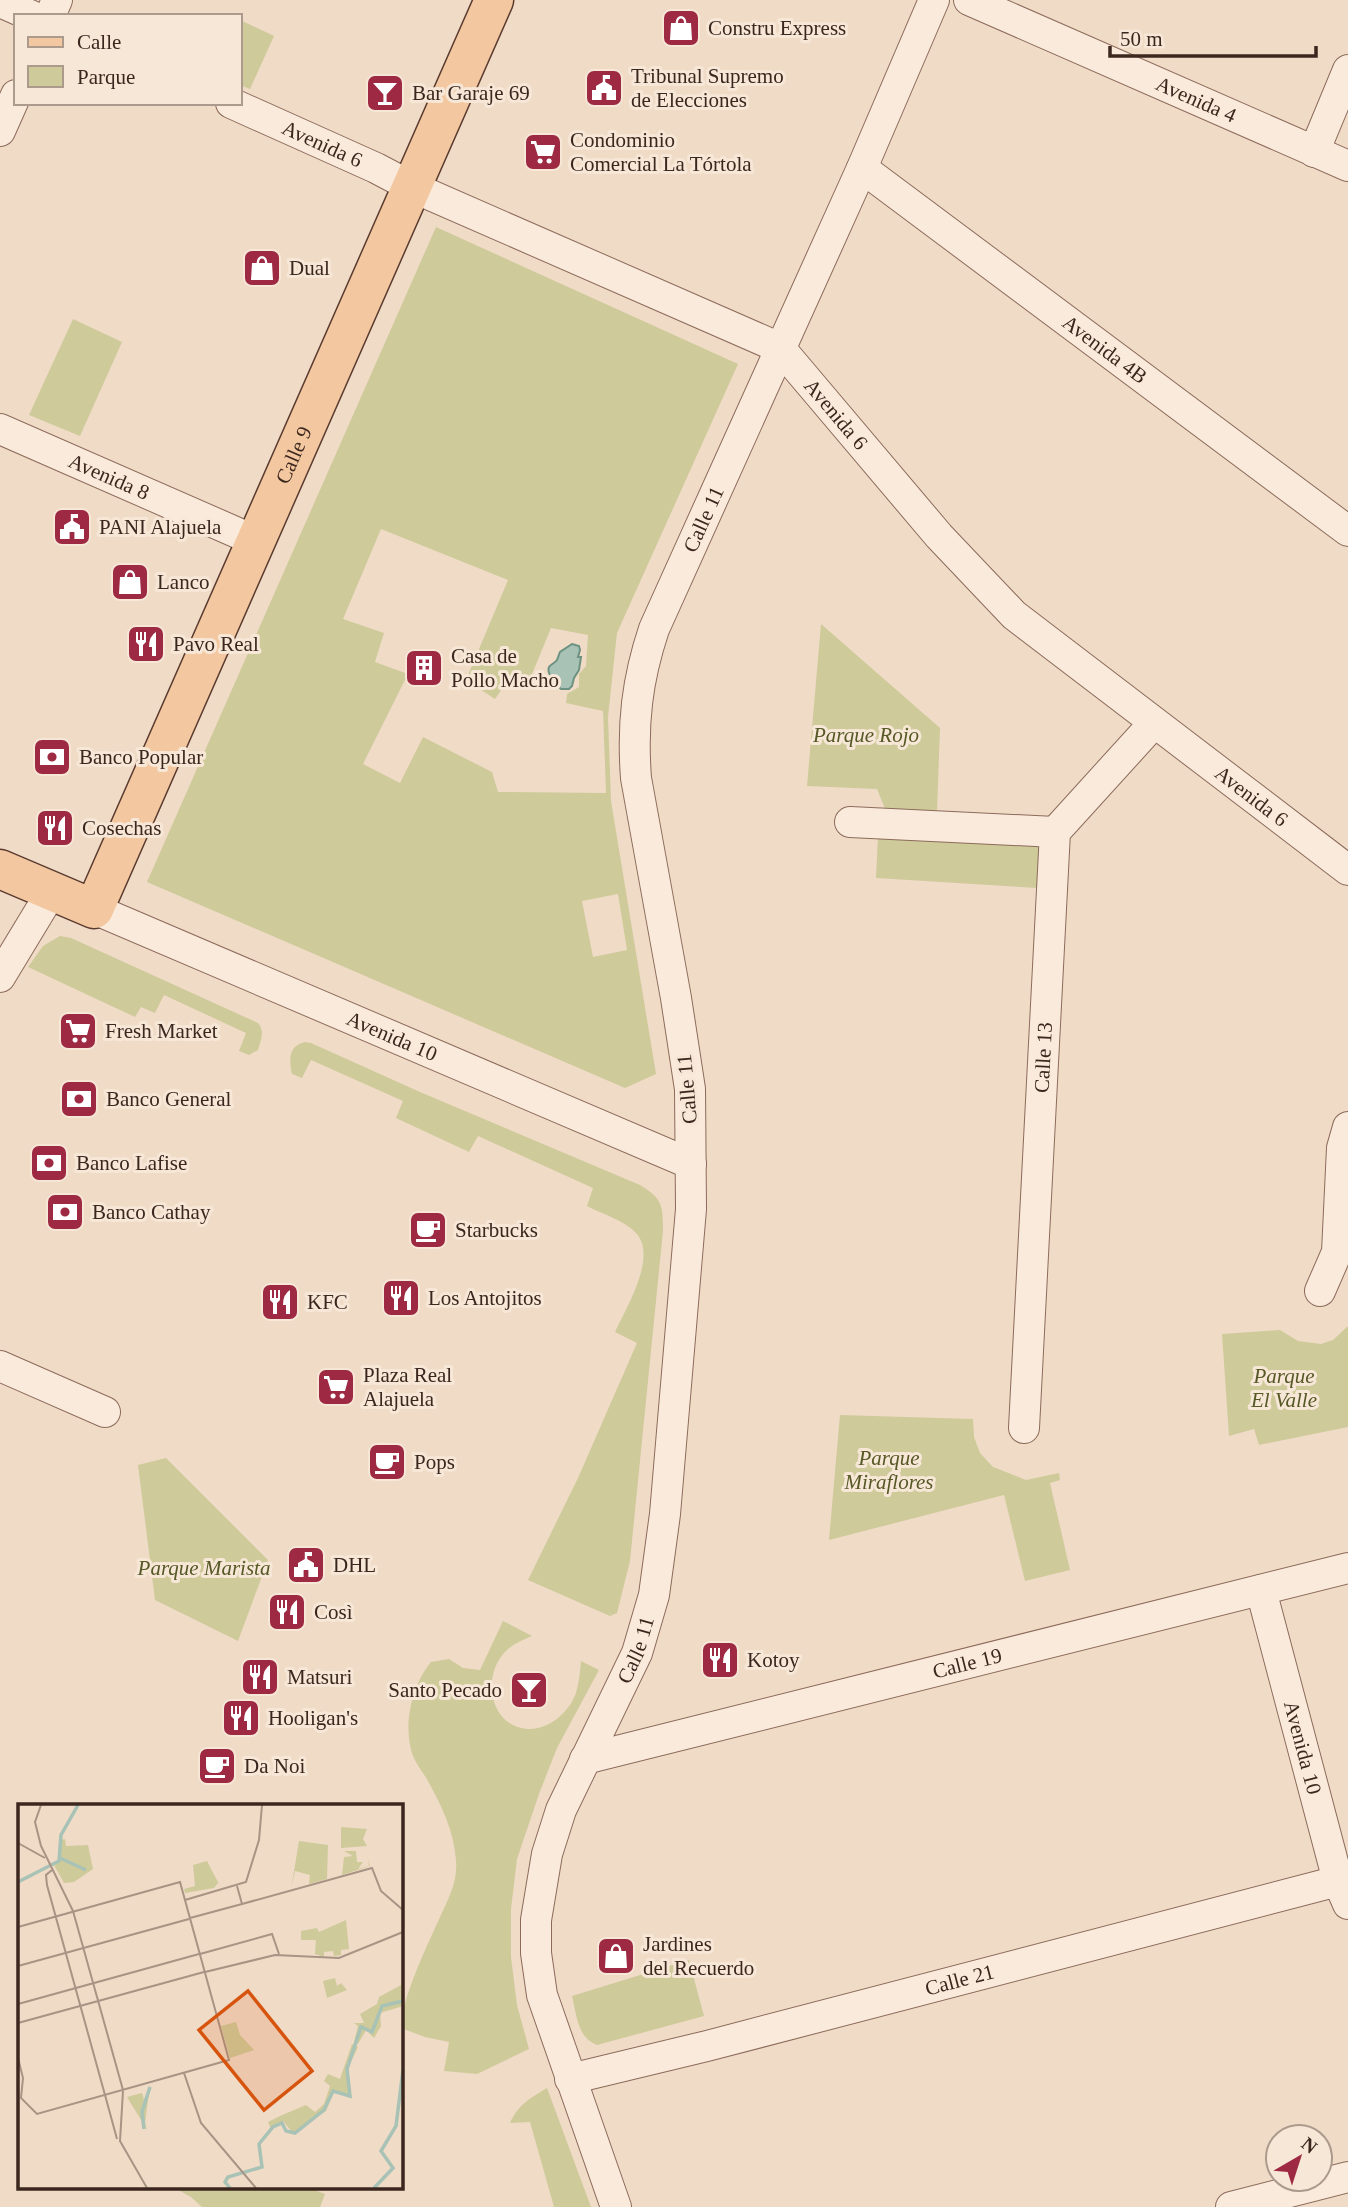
<svg xmlns="http://www.w3.org/2000/svg" width="1348" height="2207" viewBox="0 0 1348 2207" font-family="Georgia,serif">
	<style>
		.green { fill: #ceca9a; fill-rule: evenodd }
		.water { fill: #a8c3b6; stroke: #6e9282; stroke-width: 2 }
		.lines { fill: none; stroke-linecap: round; stroke-linejoin: round }
		.minor-casing { stroke: #8c6b5b; stroke-width: 32 }
		.primary-casing { stroke: #5a3b30; stroke-width: 41 }
		.minor { stroke: #faeadb; stroke-width: 30 }
		.primary { stroke: #f3c79f; stroke-width: 38 }
		.labels { text-anchor: middle; dominant-baseline: central; stroke-width: 6; stroke-linejoin: round; paint-order: stroke }
		.poi-label { font-size: 21px; fill: #3c271f; stroke: #f7e7d7; text-anchor: start }
		.street-label { font-size: 21px; fill: #3c271f; stroke: #f7e7d7 }
		.park-label { font-size: 21px; font-style: italic; fill: #565926; stroke: #f7e7d7 }
		.inset-river { fill: none; stroke: #a8c3b6; stroke-width: 3.5 }
		.inset-road { fill: none; stroke: #a89384; stroke-width: 2 }
		.view { fill: #d7540e; fill-opacity: 0.15; stroke: #d7540e; stroke-width: 3.5 }
		.inset-edge { fill: none; stroke: #3c271f; stroke-width: 3.5 }
	</style>
	<rect width="100%" height="100%" fill="#f0dbc7"/>
	<!-- green -->
	<g class="green">
		<polygon points="240,20 274,36 250,89 240,85"/>
		<path d="M436 227 738 364 617 633 608 717 611 801 656 1074 625 1088 147 882ZM381 529 508 580 466 680 495 699 509 679H530L551 628 588 635 586 666 579 674V687L567 694 566 703 603 711 606 793 498 792 492 772 423 737 400 783 363 764 408 674 375 662 384 633 343 619ZM618 894 627 950 593 957 582 901Z"/>
		<polygon points="73,319 122,342 80,436 29,415"/>
		<polygon points="821,624 940,728 937,812 886,811 877,789 807,786"/>
		<polygon points="878,836 1039,846 1037,888 876,878"/>
		<path d="M60 936 71 938 258 1023C265 1031 261 1040 258 1050L249 1055 239 1051 246 1033 164 995 155 1013 141 1007 135 1017 28 967 43 946Z"/>
		<path d="M305 1042 311 1043 420 1092 640 1185C663 1199 663 1206 663 1231L630 1561 617 1613 610 1616 528 1580 578 1478 637 1343 615 1332C626 1308 659 1255 635 1232 623 1220 602 1214 587 1206L593 1188 478 1136 469 1152 396 1118 403 1101 311 1060 302 1078 292 1074C289 1060 288 1046 305 1042Z"/>
		<polygon points="1348,1326 1348,1427 1259,1445 1254,1429 1229,1436 1222,1334 1280,1330 1298,1341 1321,1344 1333,1340"/>
		<polygon points="840,1415 973,1419 974,1437 980,1453 993,1467 1026,1480 1059,1473 1060,1480 1050,1483 1070,1570 1025,1581 1004,1495 829,1540"/>
		<polygon points="166,1458 268,1560 238,1641 155,1600 138,1465"/>
		<path d="M503 1621 532 1636C520 1641 508 1646 501 1657 486 1677 489 1711 511 1724 537 1739 567 1718 576 1693 579 1683 580 1672 581 1661L599 1670 557 1748 539 1794 517 1859 511 1909V1957L517 2005 529 2049 477 2074 444 2071 449 2042 425 2037 401 2028C401 1999 428 1944 440 1917 448 1900 458 1881 456 1861 454 1831 442 1807 428 1781 423 1772 415 1763 412 1753 403 1724 412 1685 431 1662L449 1659 463 1668 480 1670Z"/>
		<path d="M689 1960 704 2016 597 2045C577 2037 577 2016 572 1996Z"/>
		<path d="M547 2088 591 2207H554L530 2122 510 2123C518 2105 530 2098 547 2088Z"/>
		<polygon points="182,2188 309,2188 325,2194 320,2207 202,2207 191,2197 180,2191"/>
	</g>
	<!-- water -->
	<path class="water" d="M572 644 579 646 580 650 578 657H581L579 670 574 678 572 686 569 689H561C556 685 546 673 549 667 551 664 555 663 557 660L560 652Z"/>
	<g class="lines">
		<defs>
			<g id="minor">
				<path id="s1" d="M969 0 1348 166"/>
				<polyline points="0,2 32,16"/>
				<polyline points="50,16 57,0"/>
				<path id="s2" d="M231 103 376 168 412 187 780 348 939 536 1014 615 1348 870"/>
				<polyline points="0,131 16,95"/>
				<polyline points="1314,152 1348,70"/>
				<path id="s3" d="M862 168 1348 531"/>
				<path id="s4" d="M0 429 256 541"/>
				<polyline points="850,822 1055,832"/>
				<path id="s5" d="M94 909 691 1164"/>
				<polyline points="0,977 52,891"/>
				<polyline points="1320,1291 1337,1252 1342,1148 1348,1127"/>
				<polyline points="0,1366 105,1412"/>
				<path id="s6" d="M1024 1428 1055 832 1154 723"/>
				<path id="s7" d="M1261 1590 1338 1881 1348 1904"/>
				<path id="s8" d="M585 1759 1348 1568"/>
				<path id="s9" d="M570 2079 707 2046 1338 1881 1348 1877"/>
				<path id="s10" d="M616 2207 542 1995 536 1953V1920L547 1854 561 1810 637 1653 654 1595 665 1514 691 1209 690 1089 676 998 636 778C632 724 637 680 654 629L862 168 934 0"/>
				<polyline points="1231,2207 1348,2177"/>
			</g>
			<g id="primary">
				<path id="s11" d="M0 869 94 909 494 0"/>
			</g>
		</defs>
		<!-- minor casing -->
		<use href="#minor" class="minor-casing"/>
		<!-- primary casing -->
		<use href="#primary" class="primary-casing"/>
		<!-- minor -->
		<use href="#minor" class="minor"/>
		<!-- primary -->
		<use href="#primary" class="primary"/>
	</g>
	<!-- icons -->
	<defs>
		<symbol id="shop-square" viewBox="-11 -11 22 22"><rect x="-9" y="-9" width="18" height="18" rx="4" fill="#9d2a42" stroke="#f7e7d7"/><path d="M-5-2.5h2.3a2.7 3.5 0 0 1 5.4 0H5L5.5 6h-11ZM-1.5-2.5h3a1.5 2.3 0 0 0-3 0Z" fill="#fff"/></symbol>
		<symbol id="civic-square" viewBox="-11 -11 22 22"><rect x="-9" y="-9" width="18" height="18" rx="4" fill="#9d2a42" stroke="#f7e7d7"/><path d="M-.6-6.5H3V-4.5H.6V-3L4-1V1h2V6H-6V1h2V-1L-.6-3ZM-1.2 2.5V6h2.4V2.5Z" fill="#fff"/></symbol>
		<symbol id="bar-square" viewBox="-11 -11 22 22"><rect x="-9" y="-9" width="18" height="18" rx="4" fill="#9d2a42" stroke="#f7e7d7"/><path d="M-6-5H6L.8 .8V4.5H3.5V6h-7V4.5H-.8V.8Z" fill="#fff"/></symbol>
		<symbol id="supermarket-square" viewBox="-11 -11 22 22"><rect x="-9" y="-9" width="18" height="18" rx="4" fill="#9d2a42" stroke="#f7e7d7"/><path d="M-6-5.5h2.5l.6 2H6L4.5 2H-2.5L-4.4-4H-6ZM-1.5 3.2a1.3 1.3 0 1 0 .1 0ZM3 3.2a1.3 1.3 0 1 0 .1 0Z" fill="#fff"/></symbol>
		<symbol id="restaurant-square" viewBox="-11 -11 22 22"><rect x="-9" y="-9" width="18" height="18" rx="4" fill="#9d2a42" stroke="#f7e7d7"/><path d="M-5-6h1v4h1v-4h1v4h1v-4h1v5L-1.5 .5V6h-2V.5L-5-1ZM5-6V6H3V1.5H1.5Q1.5-4 5-6Z" fill="#fff"/></symbol>
		<symbol id="building-square" viewBox="-11 -11 22 22"><rect x="-9" y="-9" width="18" height="18" rx="4" fill="#9d2a42" stroke="#f7e7d7"/><path d="M-4-6H4V6H1V3H-1V6H-4ZM-2.5-4.3h1.7v1.8h-1.7ZM.8-4.3h1.7v1.8H.8ZM-2.5-1h1.7V.8h-1.7ZM.8-1h1.7V.8H.8Z" fill="#fff"/></symbol>
		<symbol id="bank-square" viewBox="-11 -11 22 22"><rect x="-9" y="-9" width="18" height="18" rx="4" fill="#9d2a42" stroke="#f7e7d7"/><path d="M-6-4H6V4H-6ZM0-2.3a2.3 2.3 0 1 0 0 4.6a2.3 2.3 0 1 0 0-4.6Z" fill="#fff"/></symbol>
		<symbol id="cafe-square" viewBox="-11 -11 22 22"><rect x="-9" y="-9" width="18" height="18" rx="4" fill="#9d2a42" stroke="#f7e7d7"/><path d="M-5.5-4.5H6V0H3Q3 3.5 0 3.5H-2.5Q-5.5 3.5-5.5 0ZM3-3.2v2h1.7v-2ZM-6 4.5H4V6H-6Z" fill="#fff"/></symbol>
	</defs>
	<g fill-rule="evenodd">
		<use href="#shop-square" x="659" y="6" width="44" height="44"/>
		<use href="#civic-square" x="582" y="66" width="44" height="44"/>
		<use href="#bar-square" x="363" y="71" width="44" height="44"/>
		<use href="#supermarket-square" x="521" y="130" width="44" height="44"/>
		<use href="#shop-square" x="240" y="246" width="44" height="44"/>
		<use href="#civic-square" x="50" y="505" width="44" height="44"/>
		<use href="#shop-square" x="108" y="560" width="44" height="44"/>
		<use href="#restaurant-square" x="124" y="622" width="44" height="44"/>
		<use href="#building-square" x="402" y="646" width="44" height="44"/>
		<use href="#bank-square" x="30" y="735" width="44" height="44"/>
		<use href="#restaurant-square" x="33" y="806" width="44" height="44"/>
		<use href="#supermarket-square" x="56" y="1009" width="44" height="44"/>
		<use href="#bank-square" x="57" y="1077" width="44" height="44"/>
		<use href="#bank-square" x="27" y="1141" width="44" height="44"/>
		<use href="#bank-square" x="43" y="1190" width="44" height="44"/>
		<use href="#cafe-square" x="406" y="1208" width="44" height="44"/>
		<use href="#restaurant-square" x="379" y="1276" width="44" height="44"/>
		<use href="#restaurant-square" x="258" y="1280" width="44" height="44"/>
		<use href="#supermarket-square" x="314" y="1365" width="44" height="44"/>
		<use href="#cafe-square" x="365" y="1440" width="44" height="44"/>
		<use href="#civic-square" x="284" y="1543" width="44" height="44"/>
		<use href="#restaurant-square" x="265" y="1590" width="44" height="44"/>
		<use href="#restaurant-square" x="698" y="1638" width="44" height="44"/>
		<use href="#restaurant-square" x="238" y="1655" width="44" height="44"/>
		<use href="#bar-square" x="507" y="1668" width="44" height="44"/>
		<use href="#restaurant-square" x="219" y="1696" width="44" height="44"/>
		<use href="#cafe-square" x="195" y="1744" width="44" height="44"/>
		<use href="#shop-square" x="594" y="1934" width="44" height="44"/>
	</g>
	<g class="labels">
		<!-- poi labels -->
		<g class="poi-label">
			<text x="708" y="28">Constru Express</text>
			<text x="631" y="76">Tribunal Supremo<tspan x="631" dy="24">de Elecciones</tspan></text>
			<text x="412" y="93">Bar Garaje 69</text>
			<text x="570" y="140">Condominio<tspan x="570" dy="24">Comercial La Tórtola</tspan></text>
			<text x="289" y="268">Dual</text>
			<text x="99" y="527">PANI Alajuela</text>
			<text x="157" y="582">Lanco</text>
			<text x="173" y="644">Pavo Real</text>
			<text x="451" y="656">Casa de<tspan x="451" dy="24">Pollo Macho</tspan></text>
			<text x="79" y="757">Banco Popular</text>
			<text x="82" y="828">Cosechas</text>
			<text x="105" y="1031">Fresh Market</text>
			<text x="106" y="1099">Banco General</text>
			<text x="76" y="1163">Banco Lafise</text>
			<text x="92" y="1212">Banco Cathay</text>
			<text x="455" y="1230">Starbucks</text>
			<text x="428" y="1298">Los Antojitos</text>
			<text x="307" y="1302">KFC</text>
			<text x="363" y="1375">Plaza Real<tspan x="363" dy="24">Alajuela</tspan></text>
			<text x="414" y="1462">Pops</text>
			<text x="333" y="1565">DHL</text>
			<text x="314" y="1612">Così</text>
			<text x="747" y="1660">Kotoy</text>
			<text x="287" y="1677">Matsuri</text>
			<text x="502" y="1690" text-anchor="end">Santo Pecado</text>
			<text x="268" y="1718">Hooligan's</text>
			<text x="244" y="1766">Da Noi</text>
			<text x="643" y="1944">Jardines<tspan x="643" dy="24">del Recuerdo</tspan></text>
		</g>
		<!-- street labels -->
		<g class="street-label">
			<text stroke="none"><textPath href="#s1" startOffset="248">Avenida 4</textPath></text>
			<text stroke="none"><textPath href="#s2" startOffset="100">Avenida 6</textPath></text>
			<text stroke="none"><textPath href="#s3" startOffset="303">Avenida 4B</textPath></text>
			<text stroke="none"><textPath href="#s2" startOffset="688">Avenida 6</textPath></text>
			<text stroke="none"><textPath href="#s11" startOffset="598">Calle 9</textPath></text>
			<text stroke="none"><textPath href="#s4" startOffset="119">Avenida 8</textPath></text>
			<text stroke="none"><textPath href="#s10" startOffset="1743">Calle 11</textPath></text>
			<text stroke="none"><textPath href="#s2" startOffset="1255">Avenida 6</textPath></text>
			<text stroke="none"><textPath href="#s5" startOffset="324">Avenida 10</textPath></text>
			<text stroke="none"><textPath href="#s6" startOffset="371">Calle 13</textPath></text>
			<text transform="translate(687 1089) rotate(-95)">Calle 11</text>
			<text stroke="none"><textPath href="#s10" startOffset="590">Calle 11</textPath></text>
			<text stroke="none"><textPath href="#s8" startOffset="394">Calle 19</textPath></text>
			<text stroke="none"><textPath href="#s7" startOffset="163">Avenida 10</textPath></text>
			<text stroke="none"><textPath href="#s9" startOffset="402">Calle 21</textPath></text>
		</g>
		<!-- park labels -->
		<g class="park-label">
			<text x="866" y="735">Parque Rojo</text>
			<text x="1284" y="1376">Parque<tspan x="1284" dy="24">El Valle</tspan></text>
			<text x="889" y="1458">Parque<tspan x="889" dy="24">Miraflores</tspan></text>
			<text x="204" y="1568">Parque Marista</text>
		</g>
	</g>
	<!-- overview -->
	<g transform="translate(18 1804)">
		<rect width="385" height="385" fill="#f0dbc7"/>
		<path d="M323 23 349 25 345 35 349 42 323 44ZM47 35 48 42 70 41 75 65 56 78 46 79 36 61 43 55 42 36ZM281 37 310 41 309 75 291 80 292 71 277 67 273 85ZM326 47H338L339 58H345L340 65 351 62 350 54 352 62 324 71 326 53 335 52ZM189 57 203 84 200 79 196 84 167 89 166 85 177 82 175 61ZM328 116 331 145 323 146V151L316 152 315 147 306 148V153L297 150 298 136H283V127L299 124 301 128ZM317 174 319 182 323 179 329 186 309 194 305 177ZM385 180V202L362 209 363 222 356 234 348 226 340 240 336 238 340 222 336 219H346L342 210 359 200 361 193ZM218 218 222 231 236 246 212 254 203 222ZM334 240 340 243 330 264 332 294 316 288 308 307 275 329 265 317 253 325 250 318 262 312 288 301 297 308 306 300 312 282 306 277 310 270 322 275ZM132 281 127 319 129 326 109 293 124 289 126 296Z" fill="#ceca9a"/>
		<path class="inset-river" d="M42 54 68 66M0 78 41 57 43 31 60 1M126 325 124 308 132 283M212 384 207 378 210 373 244 363 241 340 255 323 264 319 268 327 277 329 306 306 315 287 332 292 329 265 343 223 354 228 364 202 385 197M356 384 375 364 363 347 378 322 385 266"/>
		<path class="inset-road" d="M23 1 17 18 23 42 55 107M0 39 27 54M34 66 28 71 29 81 87 291M167 96 228 78 241 36 244 1M224 100 354 64 363 87 385 106M55 107 105 286M172 114 224 100 219 82M0 123 162 78 211 256 19 310 3 294 5 274 0 254M182 150 254 130 261 150M0 162 171 115M187 168 257 151 321 154 385 128M0 200 181 150M0 219 186 168M166 269 183 319 238 384M105 287 102 337 129 384M87 291 99 335"/>
		<path class="view" d="M230 187 294 267 246 306 181 226Z"/>
		<rect width="385" height="385" class="inset-edge"/>
	</g>
	<!-- legend -->
	<rect x="14" y="14" width="228" height="91" fill="#f7e7d7" stroke="#ac9a8d" stroke-width="2"/>
	<rect x="28" y="37" width="35" height="10" fill="#f3c79f" stroke="#ac9a8d" stroke-width="2"/>
	<text x="77" y="49" font-size="21" fill="#3c271f">Calle</text>
	<rect x="28" y="66" width="35" height="21" fill="#ceca9a" stroke="#ac9a8d" stroke-width="2"/>
	<text x="77" y="84" font-size="21" fill="#3c271f">Parque</text>
	<!-- north arrow -->
	<g transform="translate(1299 2158) rotate(39)"><circle r="33" fill="#f7e7d7" stroke="#ac9a8d" stroke-width="2"/>
	<path d="M0-5L12 26L0 18L-12 26Z" fill="#9d2a42"/>
	<text y="-10" font-size="19" font-weight="bold" text-anchor="middle" fill="#3c271f">N</text>
	</g>
	<!-- scale -->
	<path d="M1110 46v10h206v-10" fill="none" stroke="#3c271f" stroke-width="3.5"/>
	<text x="1120" y="46" font-size="21" fill="#3c271f" stroke="#f7e7d7" stroke-width="5" paint-order="stroke">50 m</text>
</svg>
